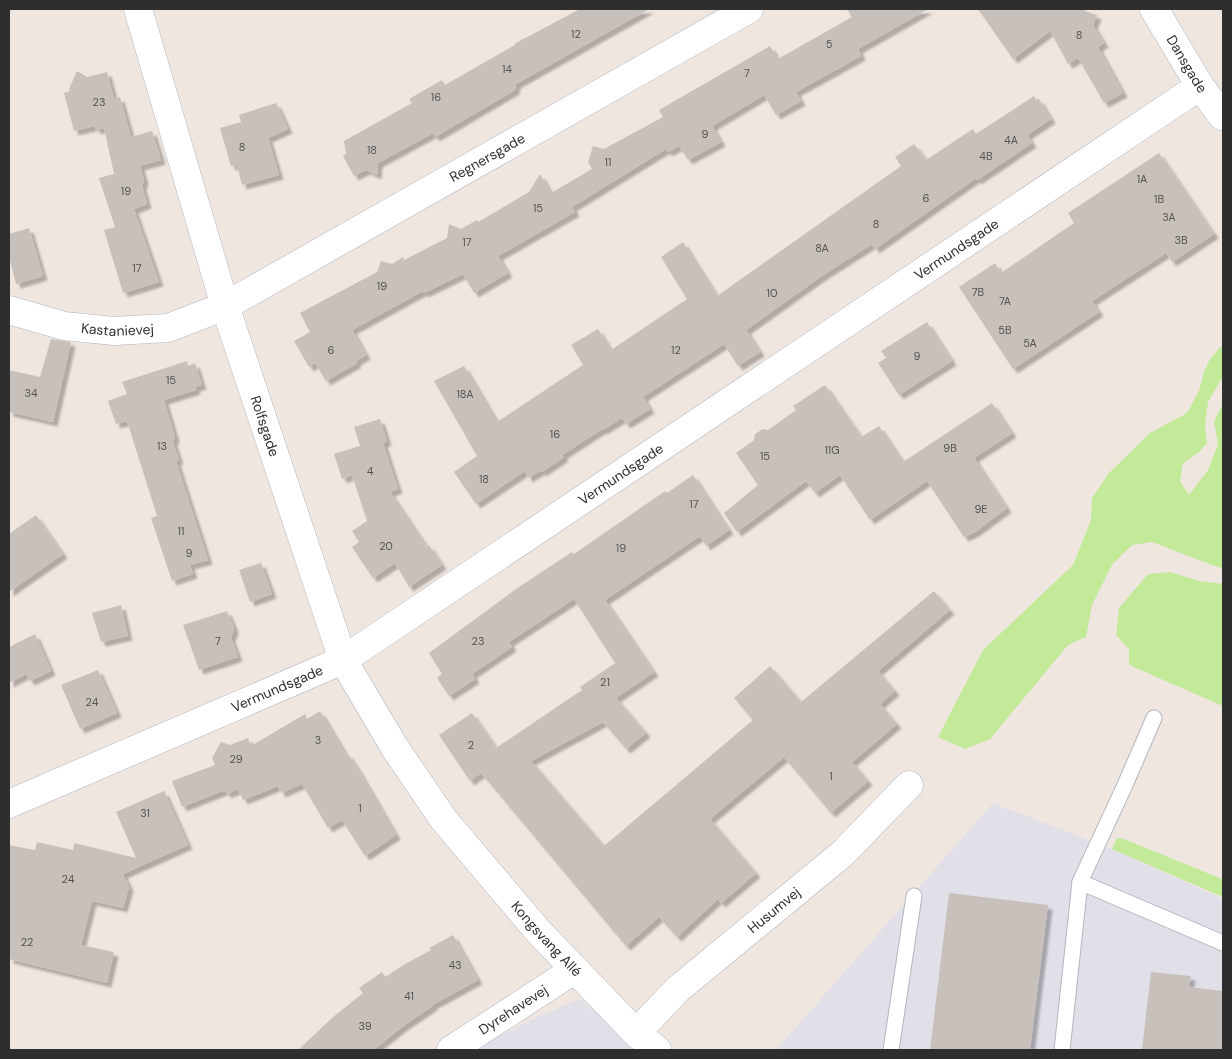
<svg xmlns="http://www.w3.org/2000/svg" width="1232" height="1059" viewBox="0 0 1232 1059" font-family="'DM Sans',sans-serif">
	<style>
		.industrial { fill: #e1e0e8 }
		.green { fill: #c3ea99 }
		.building { fill: #c8c1bb; filter: url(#shadow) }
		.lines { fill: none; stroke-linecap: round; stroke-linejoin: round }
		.lane-casing { stroke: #b0b6be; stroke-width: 17 }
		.street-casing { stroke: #b0b6be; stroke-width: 29 }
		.lane { stroke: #fff; stroke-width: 15 }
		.street { stroke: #fff; stroke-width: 28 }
		.labels { text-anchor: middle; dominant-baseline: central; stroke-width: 4; stroke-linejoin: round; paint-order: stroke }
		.number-label { font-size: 11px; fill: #545351 }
		.street-label { font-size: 14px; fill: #2e2e2e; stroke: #fff }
	</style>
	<defs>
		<filter id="shadow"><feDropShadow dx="4.5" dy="4.5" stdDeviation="1" flood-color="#0004"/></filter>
	</defs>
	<rect width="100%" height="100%" fill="#f0e6e0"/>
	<!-- industrial -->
	<g class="industrial">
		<polygon points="993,803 1112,849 1223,899 1223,1050 776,1050"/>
		<polygon points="579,999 644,1050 471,1050 536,1018"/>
	</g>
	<!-- green -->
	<g class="green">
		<polygon points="1220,347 1223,347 1223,376 1208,402 1205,425 1207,443 1199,452 1183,463 1180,481 1189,495 1208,470 1218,444 1214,421 1223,403 1223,569 1152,542 1132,545 1112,565 1092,605 1086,637 1068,645 990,739 965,749 938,737 983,650 1073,565 1091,520 1092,498 1109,473 1150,433 1187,413 1199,391 1204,372 1209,361"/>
		<polygon points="1170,572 1199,581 1223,584 1223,706 1129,665 1129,649 1116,635 1119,608 1148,574"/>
		<polygon points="1117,838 1124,839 1222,879 1223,877 1223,897 1112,849"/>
	</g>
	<!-- building -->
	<g class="building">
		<polygon points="580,9 649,9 516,84 515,90 435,137 433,133 378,163 377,175 366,170 354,176 343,156 346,154 344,141 412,103 409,99 442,80 445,85 515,45 514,44"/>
		<polygon points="847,9 928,9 858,49 861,56 796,92 801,101 776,115 764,95 712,126 721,142 688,160 679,146 668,152 666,149 572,207 575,212 498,256 508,273 474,293 463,274 424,293 423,291 352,330 366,355 356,361 357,363 326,381 315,363 309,367 294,341 310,332 300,313 377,272 381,261 392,264 403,257 404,260 447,238 449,224 461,229 477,220 478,222 529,192 540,174 551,193 592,169 588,162 593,146 604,149 663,117 659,110 770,46 778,59 852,17"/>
		<polygon points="978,9 1084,9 1085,11 1097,15 1093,25 1104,43 1098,47 1123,93 1104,103 1078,58 1068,64 1050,31 1013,59"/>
		<polygon points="77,71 87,77 107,72 114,99 120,97 131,137 152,131 161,160 140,166 144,180 142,186 147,204 134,209 159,282 123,293 104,230 115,227 99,178 114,174 104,128 96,130 95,126 74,131 64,93 70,91 69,89"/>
		<polygon points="1034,96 1036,100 1039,99 1051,119 1027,135 1032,143 977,180 976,178 875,249 872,244 823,275 746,330 760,352 738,366 724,344 643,397 650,409 626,424 622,418 603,430 602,429 562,455 564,457 542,472 541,470 528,478 525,471 476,504 454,472 477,456 434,381 464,366 497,422 583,365 571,345 598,329 611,350 687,299 661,257 683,242 717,296 901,166 895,157 914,144 926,160 973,129 976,134"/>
		<polygon points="276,103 288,129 268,138 279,175 242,185 237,165 231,166 220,128 241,122 239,115"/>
		<polygon points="1159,153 1214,234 1172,262 1166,253 1092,301 1099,312 1013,369 959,287 995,263 1001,273 1074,223 1068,213"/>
		<polygon points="29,228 43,276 16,284 9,257 9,234"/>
		<polygon points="927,322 952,361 899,395 878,363 886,358 881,351"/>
		<polygon points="51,339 71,342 53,422 9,412 9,370 40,377"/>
		<polygon points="187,361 188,366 195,363 202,385 195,387 196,390 164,400 175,437 173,442 179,460 176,461 208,560 190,565 193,574 172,581 151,518 157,516 127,421 116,424 108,401 127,394 122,382"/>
		<polygon points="825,385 861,437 879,426 903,462 992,403 1012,433 974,458 1007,508 975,532 964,537 927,481 870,520 840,475 815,493 806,481 737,532 724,513 758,485 736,453 754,440 755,434 763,429 768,430 796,410 793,406"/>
		<polygon points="380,419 387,441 383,443 398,489 390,492 427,547 429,545 442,565 409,587 395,563 373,578 352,547 359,542 352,531 367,521 352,475 342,479 334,454 360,446 354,427"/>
		<polygon points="693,475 729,530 706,546 700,536 605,600 654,672 616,698 646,733 626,749 603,722 531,761 604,846 753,720 734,698 770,666 801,702 934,591 950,610 878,671 895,691 880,704 897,724 852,762 868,781 831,813 784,757 710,819 756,873 721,903 718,899 677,937 659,917 626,946 481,773 470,781 439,735 472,713 496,748 582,690 580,687 615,663 574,599 509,642 512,647 472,674 475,679 449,696 437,678 442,674 429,653 516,589 572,552 574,554 665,491 667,493"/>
		<polygon points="36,515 63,554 9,592 9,534"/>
		<polygon points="261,563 272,594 250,602 239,570"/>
		<polygon points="121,605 128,636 101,642 92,613"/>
		<polygon points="227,611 234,628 231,638 238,657 199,670 183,625"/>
		<polygon points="35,634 51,671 30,681 26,674 9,683 9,647"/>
		<polygon points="98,670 117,713 80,729 61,685"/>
		<polygon points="320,711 346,755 348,754 359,771 396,835 365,856 342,820 328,828 302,784 281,793 278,786 243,800 238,789 227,794 225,790 182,807 172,781 215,765 212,758 221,742 230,745 248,738 251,746 305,714 307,719"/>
		<polygon points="164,791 188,845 123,874 129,887 123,908 92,901 81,945 114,952 107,983 9,959 9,845 35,850 37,842 73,850 74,843 136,858 116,812"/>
		<polygon points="949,893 1048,905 1030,1050 930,1050"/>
		<polygon points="453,935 478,980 432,1005 433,1006 406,1024 373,1050 298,1050 333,1017 363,993 359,988 382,972 385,977 405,964 431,950 429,948"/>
		<polygon points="1151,972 1191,976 1189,987 1223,991 1223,1050 1142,1050"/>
	</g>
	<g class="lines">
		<defs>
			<g id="lane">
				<polyline points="1080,882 1223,943"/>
				<polyline points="891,1050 914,896"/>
				<polyline points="1062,1050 1080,882 1125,785 1154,718"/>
			</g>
			<g id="street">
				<path id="s1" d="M138 9 225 306 343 660 395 748 444 820 538 931 636 1033 657 1050"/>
				<path id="s2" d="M1154 9 1200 86 1222 116"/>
				<path id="s3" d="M9 310 64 326 114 331 168 328 225 306 749 9"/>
				<path id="s4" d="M9 804 343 660 1200 86"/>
				<path id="s5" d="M636 1033 678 989 842 854 909 785"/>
				<path id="s6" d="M451 1050 574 970"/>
			</g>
		</defs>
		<!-- lane casing -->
		<use href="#lane" class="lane-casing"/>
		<!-- street casing -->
		<use href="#street" class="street-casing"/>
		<!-- lane -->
		<use href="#lane" class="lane"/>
		<!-- street -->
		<use href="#street" class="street"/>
	</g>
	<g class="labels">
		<!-- number labels -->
		<g class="number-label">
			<text x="576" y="34">12</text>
			<text x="1079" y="35">8</text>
			<text x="829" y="44">5</text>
			<text x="507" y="69">14</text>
			<text x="747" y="73">7</text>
			<text x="436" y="97">16</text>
			<text x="99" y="102">23</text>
			<text x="705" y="134">9</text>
			<text x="1011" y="140">4A</text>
			<text x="242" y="147">8</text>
			<text x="372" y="150">18</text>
			<text x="986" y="156">4B</text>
			<text x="608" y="162">11</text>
			<text x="1142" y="179">1A</text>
			<text x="126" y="191">19</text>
			<text x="926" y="198">6</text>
			<text x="1159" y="199">1B</text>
			<text x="538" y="208">15</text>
			<text x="1169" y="217">3A</text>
			<text x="876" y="224">8</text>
			<text x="1181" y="240">3B</text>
			<text x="467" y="242">17</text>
			<text x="822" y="248">8A</text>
			<text x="137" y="268">17</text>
			<text x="382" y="286">19</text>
			<text x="978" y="292">7B</text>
			<text x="772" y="293">10</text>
			<text x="1005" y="301">7A</text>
			<text x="1005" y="330">5B</text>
			<text x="1030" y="343">5A</text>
			<text x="331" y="350">6</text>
			<text x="676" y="350">12</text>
			<text x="917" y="356">9</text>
			<text x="171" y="380">15</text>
			<text x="31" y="393">34</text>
			<text x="465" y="394">18A</text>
			<text x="555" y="434">16</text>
			<text x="162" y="446">13</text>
			<text x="950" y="448">9B</text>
			<text x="832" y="450">11G</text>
			<text x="765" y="456">15</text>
			<text x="370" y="471">4</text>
			<text x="484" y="479">18</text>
			<text x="694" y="504">17</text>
			<text x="981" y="509">9E</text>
			<text x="181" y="531">11</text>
			<text x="386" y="546">20</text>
			<text x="621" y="548">19</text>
			<text x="189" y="553">9</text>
			<text x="218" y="641">7</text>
			<text x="478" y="641">23</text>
			<text x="605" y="682">21</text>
			<text x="92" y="702">24</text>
			<text x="318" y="740">3</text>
			<text x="471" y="745">2</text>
			<text x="236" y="759">29</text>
			<text x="831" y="776">1</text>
			<text x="360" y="808">1</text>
			<text x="145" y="813">31</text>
			<text x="68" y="879">24</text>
			<text x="27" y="942">22</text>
			<text x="455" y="965">43</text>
			<text x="409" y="996">41</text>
			<text x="365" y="1026">39</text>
		</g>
		<!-- street labels -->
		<g class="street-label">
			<text stroke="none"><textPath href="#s2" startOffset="64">Dansgade</textPath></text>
			<text stroke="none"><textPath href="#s3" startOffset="524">Regnersgade</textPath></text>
			<text stroke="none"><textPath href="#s4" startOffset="1102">Vermundsgade</textPath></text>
			<text stroke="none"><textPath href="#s3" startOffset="111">Kastanievej</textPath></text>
			<text stroke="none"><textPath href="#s1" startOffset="436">Rolfsgade</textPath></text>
			<text stroke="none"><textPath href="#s4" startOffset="698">Vermundsgade</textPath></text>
			<text stroke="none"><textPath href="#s4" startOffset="292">Vermundsgade</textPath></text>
			<text stroke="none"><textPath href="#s5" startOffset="185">Husumvej</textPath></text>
			<text stroke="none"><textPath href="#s1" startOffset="1029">Kongsvang Allé</textPath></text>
			<text stroke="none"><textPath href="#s6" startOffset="74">Dyrehavevej</textPath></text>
		</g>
	</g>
	<!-- border -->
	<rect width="1232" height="1059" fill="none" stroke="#2e2e2e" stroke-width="20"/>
</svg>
